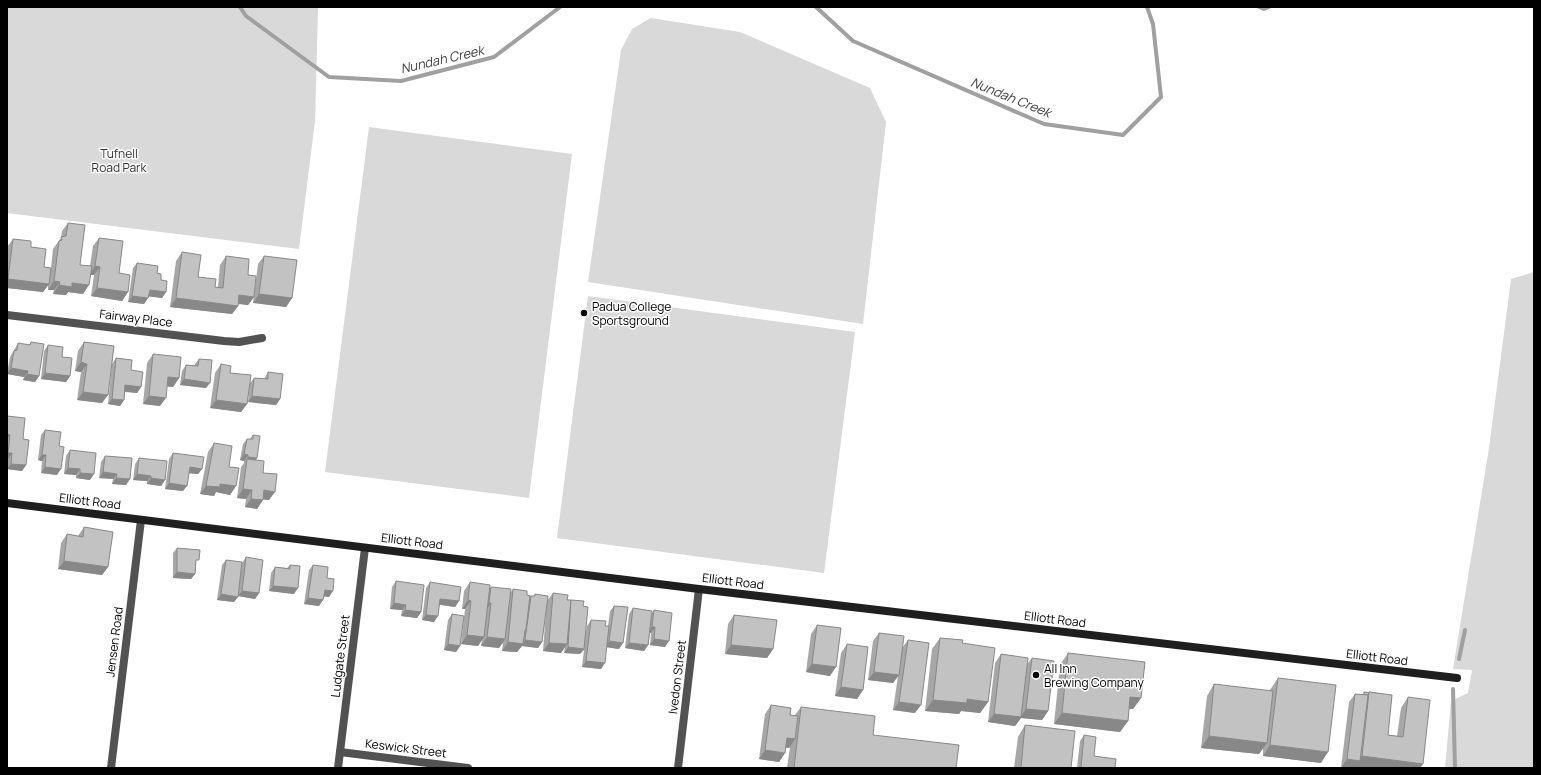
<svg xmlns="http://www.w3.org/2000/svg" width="1541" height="775" viewBox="0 0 1541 775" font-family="Manrope,sans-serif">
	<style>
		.green { fill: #d9d9d9 }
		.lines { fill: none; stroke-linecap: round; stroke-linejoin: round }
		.stream { stroke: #a0a0a0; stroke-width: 4 }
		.street { stroke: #525252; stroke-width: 8 }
		.secondary { stroke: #1f1f1f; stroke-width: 8 }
		.wall { fill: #a7a7a7 }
		.shaded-wall { fill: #888 }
		.building { fill: #c2c2c2; stroke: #888 }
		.poi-dot { fill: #000; stroke: #fff; stroke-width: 1.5 }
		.labels { text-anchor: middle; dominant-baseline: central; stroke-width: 3; stroke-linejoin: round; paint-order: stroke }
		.park-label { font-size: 12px; fill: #303030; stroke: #fff }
		.poi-label { font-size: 12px; fill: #000; stroke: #fff; text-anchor: start }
		.street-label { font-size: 12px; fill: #000; stroke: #fff }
		.water-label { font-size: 13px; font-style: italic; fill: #414141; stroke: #fff }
	</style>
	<rect width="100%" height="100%" fill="#fff"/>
	<!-- green -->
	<g class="green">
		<polygon points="7,7 318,7 315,127 315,121 299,249 7,213"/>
		<polygon points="651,18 740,32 870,88 886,122 863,324 588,282 621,50 632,29"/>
		<polygon points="369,127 572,154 529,498 325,472"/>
		<polygon points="1534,272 1534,768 1445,768 1451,701 1468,693 1472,670 1453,669 1489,448 1511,279"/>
		<polygon points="588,296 855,332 824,573 557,538"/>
	</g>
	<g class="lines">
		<!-- stream -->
		<g class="stream">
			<polyline points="240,7 246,16 329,77 401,81 494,57 560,7"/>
			<polyline points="816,7 853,41 1044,124 1123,135 1161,97 1153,24 1147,7"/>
			<polyline points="1259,7 1264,9 1269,7"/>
			<polyline points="1459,659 1465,630"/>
			<polyline points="1453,689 1455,768"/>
		</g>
		<!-- street -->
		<g class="street">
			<polyline points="7,315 224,341 239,342 262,338"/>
			<polyline points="340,752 468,768"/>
			<polyline points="111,768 141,520"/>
			<polyline points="338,768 365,548"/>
			<polyline points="678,768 699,589"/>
		</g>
		<!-- secondary -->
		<polyline class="secondary" points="7,503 699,589 1457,678"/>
	</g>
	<!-- wall -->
	<g class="wall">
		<polygon points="68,223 80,265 90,266 93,246 99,238 119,273 128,292 122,301 91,296 94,275 90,275 83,294 68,292 66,295 53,294 54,290 48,290 48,285 43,292 7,288 7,247 13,239 31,247 44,267 51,268 53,249 61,238 62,231"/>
		<polygon points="182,252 198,277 215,287 218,287 220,265 226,256 248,275 254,297 248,305 238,304 238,306 232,314 170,307 176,261"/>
		<polygon points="264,256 292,298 286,307 253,303 258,264"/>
		<polygon points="137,263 157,273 166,292 162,298 149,296 148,298 144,304 128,302 133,268"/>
		<polygon points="31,342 39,376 35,382 23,380 24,377 7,374 10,357 18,343 29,345"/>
		<polygon points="84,342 102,403 77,400 81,372 75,371 78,351"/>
		<polygon points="48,345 70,376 66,382 41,379 44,351"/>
		<polygon points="153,354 179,378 173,387 167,386 160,406 143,404 147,363"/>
		<polygon points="116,358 131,370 141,387 137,393 125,392 124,400 120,406 108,404 112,364"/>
		<polygon points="199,359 206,388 180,385 182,371 186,365 195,366 195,364"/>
		<polygon points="221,364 230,373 250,383 254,378 264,379 268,372 280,399 276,405 248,402 250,384 247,404 241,412 210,408 215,373"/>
		<polygon points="7,416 23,439 26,465 22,471 7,469 8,459 7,459"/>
		<polygon points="45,430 57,475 41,473 42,461 38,460 41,435"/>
		<polygon points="253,435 257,458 256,460 263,473 269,500 263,499 257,509 245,507 246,499 237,498 241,467 244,463 244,461 240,460 243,444 247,439 250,439"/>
		<polygon points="214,443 229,467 236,486 230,495 216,492 214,496 200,494 208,452"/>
		<polygon points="70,450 90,480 76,478 76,475 64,474 66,456"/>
		<polygon points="173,453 202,469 198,474 189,473 183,491 165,489 169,459"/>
		<polygon points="105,456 126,485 112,484 113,479 99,478 101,462"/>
		<polygon points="139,458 165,480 161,486 147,484 147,481 133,480 135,464"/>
		<polygon points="84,527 108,567 102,575 58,569 61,543 67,534 78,536"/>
		<polygon points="177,548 196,564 195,574 191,579 173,578 173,553"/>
		<polygon points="246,557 259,593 255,599 238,596 234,602 217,600 222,565 226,560 242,563"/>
		<polygon points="290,565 294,594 269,591 271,573 275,567 287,568"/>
		<polygon points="313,565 327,578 329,597 324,596 319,606 304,604 309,570"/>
		<polygon points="396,581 421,612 417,618 401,616 402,610 390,609 392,587"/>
		<polygon points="430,582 459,601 455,607 440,605 434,622 422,620 426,588"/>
		<polygon points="470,582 489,589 491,587 511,592 513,589 527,595 534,596 535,594 547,601 553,593 583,606 585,636 587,626 591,620 605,626 608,626 610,611 614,606 619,649 607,647 601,669 582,667 584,650 580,654 564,653 565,647 561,653 543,651 546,610 542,642 538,648 522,646 517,652 502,651 503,643 499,648 481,646 482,640 478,646 461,644 465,609 462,609 464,591"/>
		<polygon points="633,608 652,613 654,610 665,647 650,645 651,633 650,632 648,645 644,651 625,648 629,614"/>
		<polygon points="452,614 460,646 456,652 444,650 448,620"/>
		<polygon points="734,615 773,649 767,658 725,654 728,624"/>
		<polygon points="817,625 830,676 806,672 811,634"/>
		<polygon points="879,633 902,648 908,640 915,713 893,710 898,676 893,683 868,680 873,641"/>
		<polygon points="940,638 962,643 988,702 980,713 961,711 959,714 925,711 932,649"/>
		<polygon points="847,644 863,690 857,699 835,696 841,653"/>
		<polygon points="1068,653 1141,698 1133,709 1129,709 1128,721 1120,732 1054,724 1060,665"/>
		<polygon points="1001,654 1028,663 1032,658 1048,711 1042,720 1021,718 1015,726 988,722 995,663"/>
		<polygon points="1278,678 1321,763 1263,756 1263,748 1259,754 1201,748 1207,696 1214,684 1270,691 1270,690"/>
		<polygon points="1364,692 1392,695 1388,735 1397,736 1401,708 1408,697 1420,768 1360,768 1355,767 1355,768 1341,768 1349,702 1355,694 1363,695"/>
		<polygon points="771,705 790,715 795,715 801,707 956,768 787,768 790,747 789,748 786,747 785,753 779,762 759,759 765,714"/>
		<polygon points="1025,725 1071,768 1014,768 1018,737"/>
		<polygon points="1084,735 1094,756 1115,768 1077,768 1080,741"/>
	</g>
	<!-- shaded-wall -->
	<g class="shaded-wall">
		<polygon points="95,266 100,267 94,275 89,275"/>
		<polygon points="8,279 49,284 43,292 7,288 7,281"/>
		<polygon points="54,281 60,282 54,290 48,290"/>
		<polygon points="72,283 89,285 83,294 68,292 66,295 53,294 59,285"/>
		<polygon points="97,288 128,292 122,301 91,296"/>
		<polygon points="150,290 166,292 162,298 145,296"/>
		<polygon points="259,294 292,298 286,307 253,303"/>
		<polygon points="239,295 254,297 248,305 233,303"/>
		<polygon points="132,296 148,298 144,304 128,302"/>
		<polygon points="176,298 238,306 232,314 170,307"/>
		<polygon points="81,362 87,364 81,372 75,371"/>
		<polygon points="11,368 28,371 24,377 7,374"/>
		<polygon points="45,373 70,376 66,382 41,379"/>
		<polygon points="27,374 39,376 35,382 23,380"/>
		<polygon points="168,377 179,378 173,387 162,386"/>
		<polygon points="184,379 210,383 206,388 180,385"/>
		<polygon points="125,385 141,387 137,393 121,391"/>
		<polygon points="83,392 108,395 102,403 77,400"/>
		<polygon points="149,396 166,398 160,406 143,404"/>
		<polygon points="252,396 280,399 276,405 248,402"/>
		<polygon points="112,399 124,400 120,406 108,404"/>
		<polygon points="216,400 247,404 241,412 210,408"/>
		<polygon points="7,434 10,435 7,439"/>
		<polygon points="8,453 12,453 8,459 7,459 7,455"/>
		<polygon points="244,454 248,455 244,461 240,460"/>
		<polygon points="42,455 46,455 42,461 38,460"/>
		<polygon points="248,457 257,458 253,464 247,459"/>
		<polygon points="11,464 26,465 22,471 7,469"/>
		<polygon points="45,467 61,469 57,475 41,473"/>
		<polygon points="190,467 202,469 198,474 186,473"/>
		<polygon points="68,468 80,469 76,475 64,474"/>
		<polygon points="103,472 117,474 113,479 99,478"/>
		<polygon points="80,473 94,474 90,480 76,478"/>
		<polygon points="137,474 151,476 147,481 133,480"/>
		<polygon points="116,478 130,479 126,485 112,484"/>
		<polygon points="151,478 165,480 161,486 147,484"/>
		<polygon points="169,483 187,486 183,491 165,489"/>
		<polygon points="220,484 236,486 230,495 216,492 214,496 200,494 206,486"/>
		<polygon points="243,489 252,490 246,499 237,498"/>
		<polygon points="264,490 275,492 269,500 258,499"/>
		<polygon points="251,499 263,500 257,509 245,507"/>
		<polygon points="64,561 108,567 102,575 58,569"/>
		<polygon points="177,572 195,574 191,579 173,578"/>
		<polygon points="273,586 298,588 294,594 269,591"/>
		<polygon points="325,590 333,591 329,597 321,596"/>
		<polygon points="242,591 259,593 255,599 238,596"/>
		<polygon points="221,594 238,597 234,602 217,600"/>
		<polygon points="308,598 323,600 319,606 304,604"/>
		<polygon points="440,599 459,601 455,607 436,604"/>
		<polygon points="468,600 471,601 465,609 462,609"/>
		<polygon points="394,603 406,605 402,610 390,609"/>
		<polygon points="489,603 491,603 485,612 483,612"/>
		<polygon points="405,610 421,612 417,618 401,616"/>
		<polygon points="426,615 438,616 434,622 422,620"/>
		<polygon points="652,627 655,627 651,633 648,632"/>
		<polygon points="467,635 484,637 478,646 461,644"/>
		<polygon points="487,637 505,639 499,648 481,646"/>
		<polygon points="654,639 669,641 665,647 650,645"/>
		<polygon points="525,640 542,642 538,648 522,646 517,652 502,651 508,642 523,644"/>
		<polygon points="609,641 623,643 619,649 605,647"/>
		<polygon points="549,643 567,644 561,653 543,651"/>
		<polygon points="629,643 648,645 644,651 625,648"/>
		<polygon points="448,644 460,646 456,652 444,650"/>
		<polygon points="731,645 773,649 767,658 725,654"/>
		<polygon points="568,647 584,649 580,654 564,653"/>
		<polygon points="586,661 605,663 601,669 582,667"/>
		<polygon points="812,664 836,667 830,676 806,672"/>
		<polygon points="874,672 899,675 893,683 868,680"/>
		<polygon points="841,687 863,690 857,699 835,696"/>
		<polygon points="1130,697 1141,698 1133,709 1122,708"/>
		<polygon points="967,699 988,702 980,713 961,711 959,714 925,711 933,700"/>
		<polygon points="899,702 921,705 915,713 893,710"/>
		<polygon points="1026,709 1048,711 1042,720 1021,718 1015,726 988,722 994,714 1020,717"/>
		<polygon points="1062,713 1128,721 1120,732 1054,724"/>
		<polygon points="1209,736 1267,743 1259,754 1201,748"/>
		<polygon points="787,738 795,739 789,748 781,747"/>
		<polygon points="1270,745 1328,752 1321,763 1263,756"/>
		<polygon points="765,750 785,753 779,762 759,759"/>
		<polygon points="1362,756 1423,764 1420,768 1360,768 1355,767 1355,768 1341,768 1347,759 1358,761"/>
	</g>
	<!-- building -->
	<g class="building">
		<polygon points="68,223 85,225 80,265 92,266 89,285 72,283 72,287 59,285 60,282 54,281 59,241 62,240 61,237 66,236"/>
		<polygon points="99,238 123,241 119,273 130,275 128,292 97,288 100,267 95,266"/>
		<polygon points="13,239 31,241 31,247 46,249 44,267 51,268 49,284 8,279"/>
		<polygon points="182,252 201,255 198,277 216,279 215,287 223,288 226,256 249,259 248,275 256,276 254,297 239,295 238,306 176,298"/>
		<polygon points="264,256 297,260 292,298 259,294"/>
		<polygon points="137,263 158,266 157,273 161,274 161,280 167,281 166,292 150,290 148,298 132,296"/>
		<polygon points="31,342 44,344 39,376 27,374 28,371 11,368 14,351 17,350 18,343 30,345"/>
		<polygon points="84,342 114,346 108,395 83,392 87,364 81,362"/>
		<polygon points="48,345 63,347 62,357 72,358 70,376 45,373"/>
		<polygon points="153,354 181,357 179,378 168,377 166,398 149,396"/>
		<polygon points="116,358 132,360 131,370 143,372 141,387 125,385 124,400 112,399"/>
		<polygon points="199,359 212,360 210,383 184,379 186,365 198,366"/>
		<polygon points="221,364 231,366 230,373 251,375 247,404 216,400"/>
		<polygon points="268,372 283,374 280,399 252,396 254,378 268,379"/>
		<polygon points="7,416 25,418 23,439 29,440 26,465 11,464 12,453 8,453 10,435 7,434"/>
		<polygon points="45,430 61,432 59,446 64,447 61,469 45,467 46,455 42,455"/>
		<polygon points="253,435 260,436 257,458 248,457 248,455 244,454 247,439 253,439"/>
		<polygon points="214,443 232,446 229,467 239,468 236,486 220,484 220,487 206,486"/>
		<polygon points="70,450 96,453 94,474 80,473 80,469 68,468"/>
		<polygon points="173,453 204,457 202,469 190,467 187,486 169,483"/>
		<polygon points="105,456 132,458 130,479 116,478 117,474 103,472"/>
		<polygon points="139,458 167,461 165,480 151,478 151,476 137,474"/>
		<polygon points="247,459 264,461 263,473 277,474 275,492 264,490 263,500 251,499 252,490 243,489"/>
		<polygon points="84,527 113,532 108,567 64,561 67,534 83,537"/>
		<polygon points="177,548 200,550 199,560 196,560 195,574 177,572"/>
		<polygon points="246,557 263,560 259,593 242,591"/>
		<polygon points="226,560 242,562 238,597 221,594"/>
		<polygon points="290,565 300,566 298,588 273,586 275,567 290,569"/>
		<polygon points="313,565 328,567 327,578 334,579 333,591 325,590 323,600 308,598"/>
		<polygon points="396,581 424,585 421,612 405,610 406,605 394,603"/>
		<polygon points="430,582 461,587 459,601 440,599 438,616 426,615"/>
		<polygon points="470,582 490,585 484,637 467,635 471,601 468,600"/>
		<polygon points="491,587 511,589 505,639 487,637 491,603 489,603"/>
		<polygon points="513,589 527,591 527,595 530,596 526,629 525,630 523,644 508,642"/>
		<polygon points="553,593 568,595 567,600 571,600 567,644 549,643"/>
		<polygon points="535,594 548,596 542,642 525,640 531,596 535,596"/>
		<polygon points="571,600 584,601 583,606 588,607 584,649 568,647"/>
		<polygon points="614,606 628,607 623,643 609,641"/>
		<polygon points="633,608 652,611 648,645 629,643"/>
		<polygon points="654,610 672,613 669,641 654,639 655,627 652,627"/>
		<polygon points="452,614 464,616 460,646 448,644"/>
		<polygon points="734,615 777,620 773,649 731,645"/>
		<polygon points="591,620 606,621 605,626 609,626 605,663 586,661"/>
		<polygon points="817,625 841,628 836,667 812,664"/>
		<polygon points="879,633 904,636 899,675 874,672"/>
		<polygon points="940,638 963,640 962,643 995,648 988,702 967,699 967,703 933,700"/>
		<polygon points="908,640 929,643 921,705 899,702"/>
		<polygon points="847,644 868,647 863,690 841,687"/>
		<polygon points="1068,653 1145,662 1141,698 1130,697 1128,721 1062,713"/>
		<polygon points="1001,654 1028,658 1021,717 994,714"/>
		<polygon points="1032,658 1054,661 1048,711 1026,709"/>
		<polygon points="1278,678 1336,685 1328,752 1270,745"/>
		<polygon points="1214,684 1273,691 1267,743 1209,736"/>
		<polygon points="1364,692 1381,694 1369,692 1368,695 1364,695"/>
		<polygon points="1369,692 1392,695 1388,735 1403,737 1408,697 1430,700 1423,764 1362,756"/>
		<polygon points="1355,694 1368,695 1360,761 1347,759"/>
		<polygon points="771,705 791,708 790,715 798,716 795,739 787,738 785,753 765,750"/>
		<polygon points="801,707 875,716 873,735 959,745 956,768 794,768"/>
		<polygon points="1025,725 1075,731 1071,768 1021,768"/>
		<polygon points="1084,735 1096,737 1094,756 1116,759 1115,768 1081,768"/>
	</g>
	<!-- markers -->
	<g class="poi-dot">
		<circle cx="584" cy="313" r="4"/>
		<circle cx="1036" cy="675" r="4"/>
	</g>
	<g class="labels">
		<!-- park labels -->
		<g class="park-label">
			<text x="119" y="153">Tufnell<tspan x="119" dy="14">Road Park</tspan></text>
		</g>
		<!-- poi labels -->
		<g class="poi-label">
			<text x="592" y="306">Padua College<tspan x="592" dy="14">Sportsground</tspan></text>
			<text x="1044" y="668">All Inn<tspan x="1044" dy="14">Brewing Company</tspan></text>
		</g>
		<!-- street labels -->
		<g class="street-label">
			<text transform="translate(136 318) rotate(7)">Fairway Place</text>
			<text transform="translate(90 501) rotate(7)">Elliott Road</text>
			<text transform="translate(412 541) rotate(7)">Elliott Road</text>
			<text transform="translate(733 581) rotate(7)">Elliott Road</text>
			<text transform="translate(1055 619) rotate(7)">Elliott Road</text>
			<text transform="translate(114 642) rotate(-83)">Jensen Road</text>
			<text transform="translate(340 656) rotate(-83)">Ludgate Street</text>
			<text transform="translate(1377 657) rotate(7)">Elliott Road</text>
			<text transform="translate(677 677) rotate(-83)">Ivedon Street</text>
			<text transform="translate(406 748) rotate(7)">Keswick Street</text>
		</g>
		<!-- water labels -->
		<g class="water-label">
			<text transform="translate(442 59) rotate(-13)">Nundah Creek</text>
			<text transform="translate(1011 97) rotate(22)">Nundah Creek</text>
		</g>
	</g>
	<!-- border -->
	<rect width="1541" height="775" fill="none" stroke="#000000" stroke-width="16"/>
</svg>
